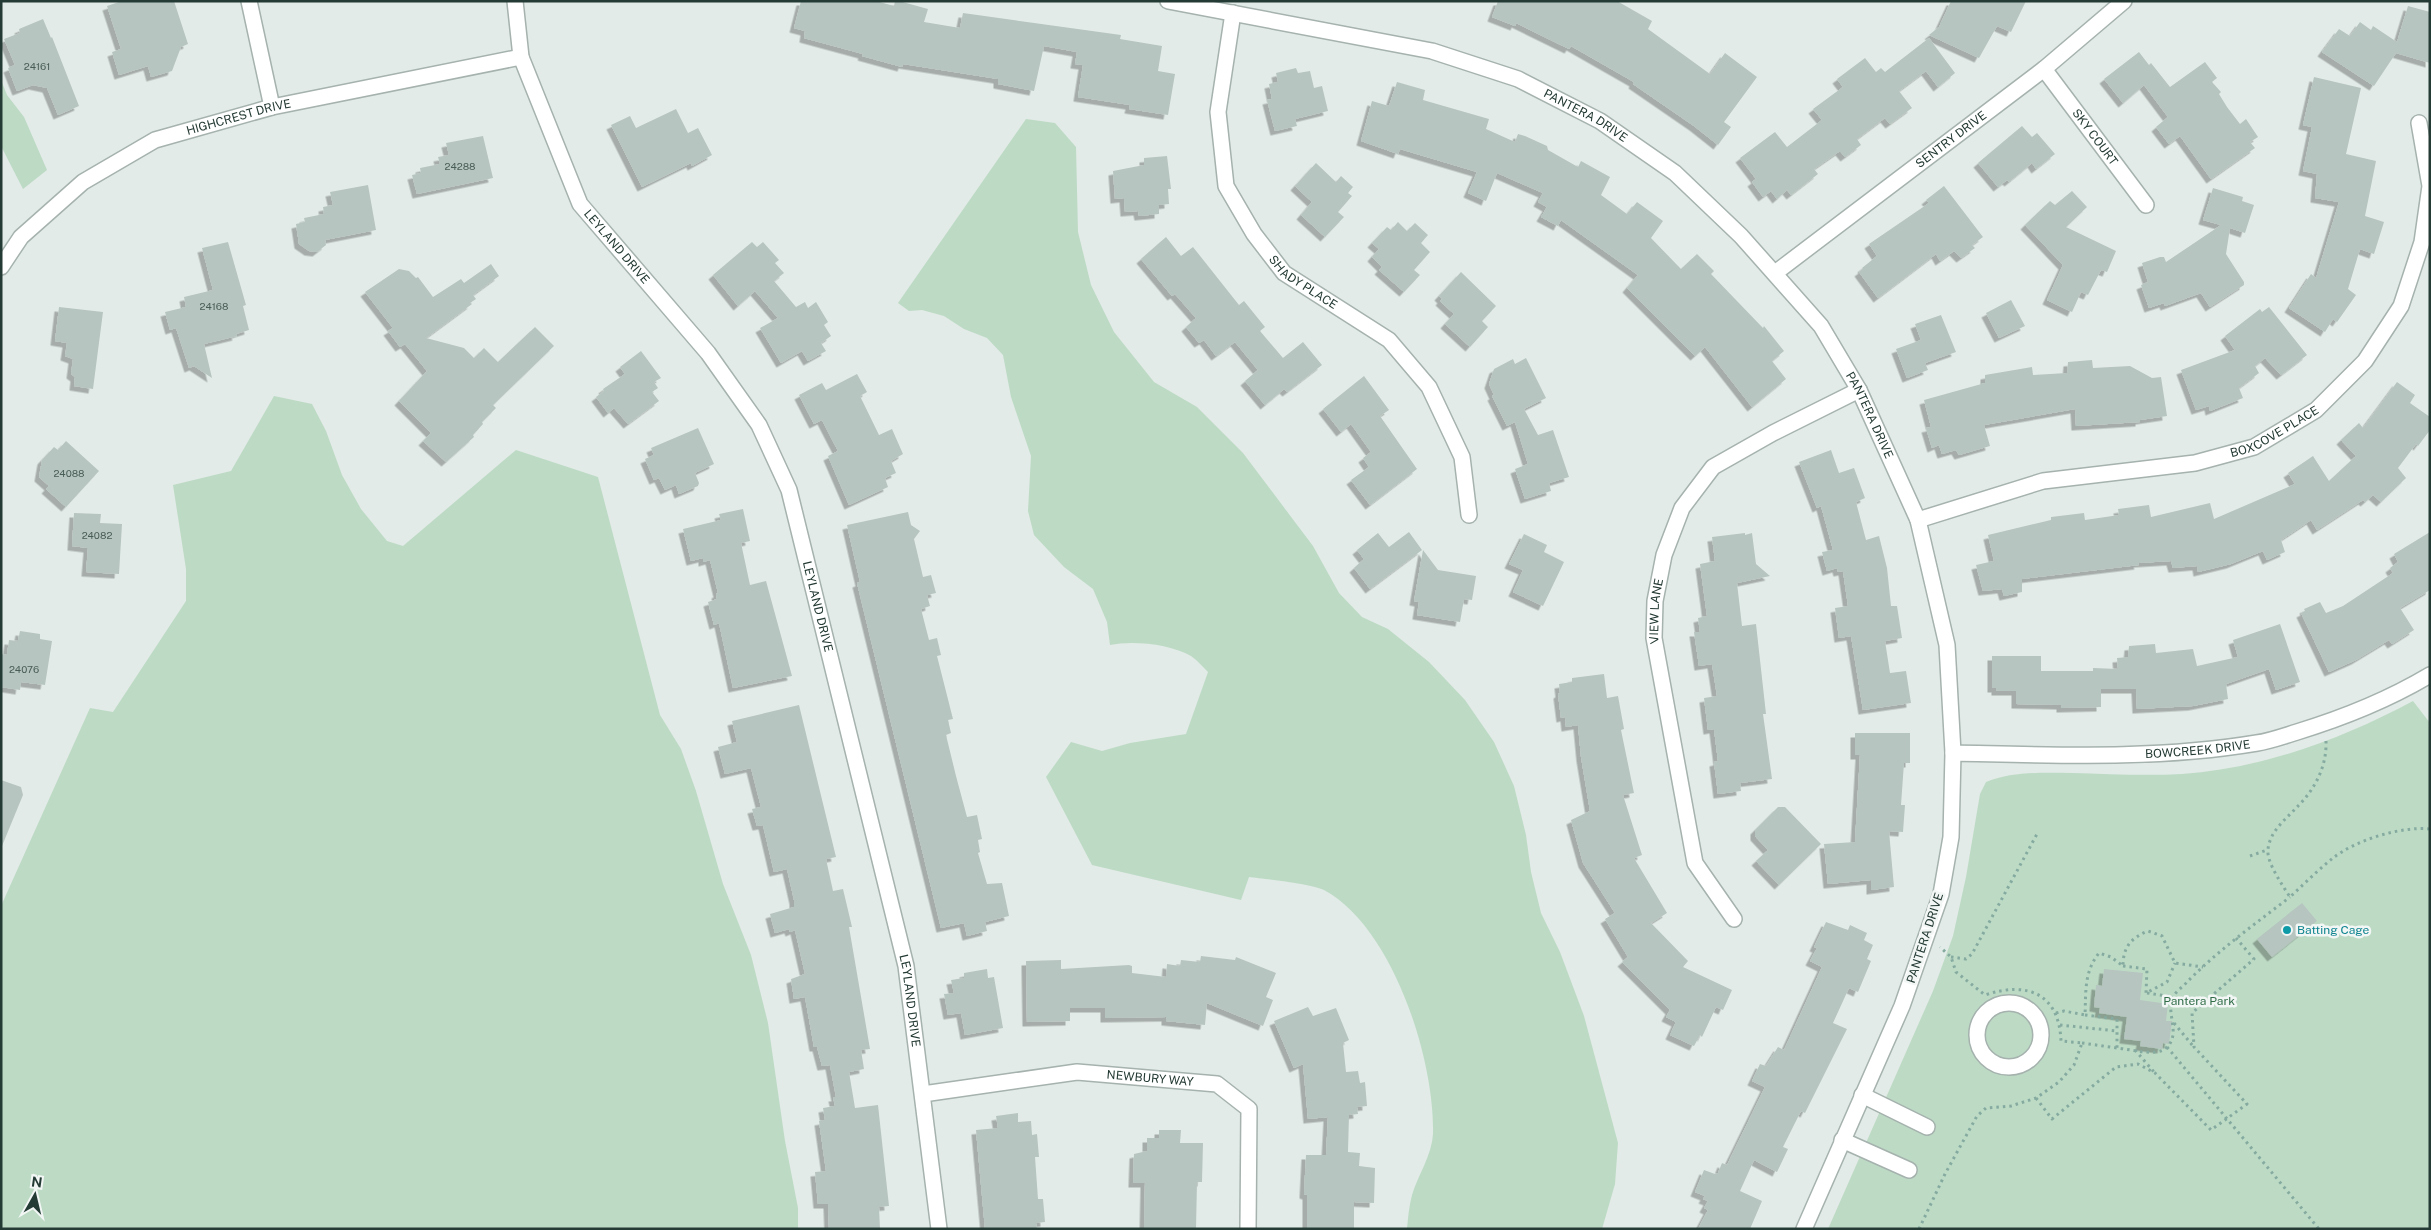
<svg xmlns="http://www.w3.org/2000/svg" width="2431" height="1230" viewBox="0 0 2431 1230" font-family="'Public Sans',sans-serif">
	<style>
		.green { fill: #bddac5 }
		.building { fill: #b7c5c0; filter: url(#shadow) }
		.lines { fill: none; stroke-linecap: round; stroke-linejoin: round }
		.minor-casing { stroke: #a5b2ae; stroke-width: 18 }
		.path { stroke: #85aba0; stroke-width: 3; stroke-dasharray: 2.5 4; stroke-linecap: butt }
		.minor { stroke: #fff; stroke-width: 15 }
		.culture-dot { fill: #0f9aa8; stroke: #f2f7f5; stroke-width: 2 }
		.labels { text-anchor: middle; dominant-baseline: central; stroke-width: 5; stroke-linejoin: round; paint-order: stroke }
		.number-label { font-size: 10px; fill: #495d57 }
		.street-label { font-size: 12px; fill: #243a34; stroke: #f2f7f5 }
		.culture-label { font-size: 12px; fill: #0d838f; stroke: #f2f7f5; text-anchor: start }
		.park-label { font-size: 12px; fill: #326d49; stroke: #f2f7f5 }
	</style>
	<defs>
		<filter id="shadow"><feDropShadow dx="-4.5" dy="4.5" stdDeviation="0" flood-color="#0004"/></filter>
	</defs>
	<rect width="100%" height="100%" fill="#e2ebe7"/>
	<!-- green -->
	<g class="green">
		<polygon points="1,80 7,95 24,117 47,170 23,189 1,146"/>
		<path d="M1026 119 1055 123 1076 147 1078 232 1091 285 1114 332 1154 382 1197 407 1243 453 1313 546 1339 593 1362 617 1388 629 1429 662 1465 700 1494 742 1514 786 1526 835 1531 872 1541 913 1560 952 1584 1016 1618 1143 1615 1184 1602 1229H1407C1408 1218 1409 1206 1412 1195 1418 1175 1432 1155 1433 1134 1435 1060 1393 927 1324 890 1312 884 1265 879 1249 877L1241 900 1092 865 1046 777 1071 742 1102 751 1130 743 1186 734 1208 672C1203 667 1197 660 1191 656 1171 644 1132 640 1110 645L1107 622 1093 589 1064 567 1034 535 1028 511 1031 456 1011 397 1003 355 987 338 964 329 944 316 922 310 909 311 898 303Z"/>
		<polygon points="274,396 312,404 326,431 342,475 361,509 387,541 403,546 516,450 598,477 660,715 681,749 696,791 723,884 751,955 768,1023 785,1141 798,1208 798,1229 1,1229 1,906 90,708 113,712 186,601 186,569 173,485 231,471"/>
		<path d="M2413 701 2430 723V1229H1828L1933 991 1953 936 1966 877 1980 794 1986 782C2014 771 2042 773 2072 773 2108 774 2146 776 2182 774 2264 768 2342 739 2413 701Z"/>
	</g>
	<!-- building -->
	<g class="building">
		<polygon points="122,1 174,1 188,44 181,47 172,71 151,77 148,66 119,75 112,52 121,49 107,6"/>
		<polygon points="801,1 876,1 894,6 895,1 899,1 928,9 924,22 960,28 963,13 1121,35 1120,39 1162,46 1158,71 1175,74 1168,115 1129,109 1130,105 1078,97 1083,65 1075,64 1077,52 1044,46 1034,91 998,84 998,79 903,64 902,67 862,56 863,54 804,38 805,31 794,28"/>
		<polygon points="1498,1 1617,1 1652,21 1648,29 1710,74 1725,53 1757,77 1724,122 1731,127 1718,145 1694,126 1633,84 1634,82 1571,46 1569,49 1516,23 1515,26 1492,17"/>
		<polygon points="1951,1 2026,1 2011,32 1997,26 1979,58 1929,35 1939,27"/>
		<polygon points="2408,6 2430,12 2430,63 2396,53 2374,86 2322,52 2339,29 2350,36 2360,22 2371,30 2373,26 2397,42"/>
		<polygon points="43,19 51,38 52,37 79,106 58,115 47,88 33,85 17,91 8,68 15,65 4,39 20,33 19,29"/>
		<polygon points="1929,38 1955,73 1938,87 1926,71 1899,91 1912,108 1890,124 1885,118 1857,139 1861,145 1845,157 1840,151 1814,169 1818,174 1791,195 1787,190 1777,199 1771,191 1763,197 1752,182 1756,179 1740,158 1775,132 1787,147 1822,120 1813,109 1843,87 1837,79 1865,58 1876,72 1881,68 1885,72"/>
		<polygon points="2139,52 2149,65 2151,63 2170,87 2205,62 2217,78 2212,82 2221,92 2219,94 2227,107 2240,124 2246,119 2258,137 2250,142 2255,148 2211,179 2180,136 2169,144 2156,127 2168,117 2144,85 2123,103 2104,79"/>
		<polygon points="1296,68 1298,73 1310,71 1314,88 1322,86 1328,111 1295,119 1297,126 1275,131 1267,100 1272,99 1269,84 1278,82 1276,73"/>
		<polygon points="2314,77 2361,88 2346,154 2376,161 2365,216 2384,222 2374,254 2360,249 2348,289 2356,295 2337,322 2333,319 2325,332 2289,308 2311,274 2316,278 2339,202 2315,198 2317,174 2303,171 2312,127 2303,125"/>
		<polygon points="1397,82 1425,90 1423,100 1489,119 1486,129 1515,142 1518,134 1525,136 1547,146 1548,150 1578,167 1581,161 1610,177 1601,195 1627,214 1637,202 1663,221 1651,238 1681,269 1697,254 1714,271 1711,274 1763,328 1764,326 1784,351 1772,361 1786,379 1752,407 1705,347 1695,356 1627,288 1638,275 1561,220 1558,226 1541,217 1547,207 1538,202 1543,193 1497,173 1486,201 1468,193 1477,172 1400,149 1398,154 1361,141 1372,101 1389,106"/>
		<polygon points="676,109 688,133 698,128 712,155 692,166 691,163 642,187 611,125 630,116 636,128"/>
		<polygon points="2022,126 2032,137 2037,133 2055,154 2036,169 2032,163 2009,182 2007,180 1998,187 1978,163"/>
		<polygon points="483,136 493,178 417,194 412,175 421,173 420,168 440,164 438,157 449,155 446,143"/>
		<polygon points="1167,156 1171,189 1168,189 1169,204 1159,205 1159,214 1139,216 1138,211 1125,212 1124,198 1115,199 1113,171 1144,165 1144,158"/>
		<polygon points="1316,163 1336,182 1341,176 1353,187 1348,193 1352,196 1338,212 1344,217 1325,237 1301,215 1312,202 1295,186"/>
		<polygon points="368,185 376,230 325,240 326,245 317,252 309,251 299,244 296,224 305,222 304,218 324,214 323,207 333,205 330,192"/>
		<polygon points="1944,186 1983,237 1972,245 1975,248 1961,258 1954,251 1940,261 1936,254 1878,298 1859,272 1863,269 1862,268 1877,256 1869,244 1929,203 1926,200"/>
		<polygon points="2213,188 2243,197 2242,201 2254,205 2245,233 2230,228 2226,254 2244,282 2244,285 2210,307 2201,293 2165,306 2164,303 2149,308 2141,285 2148,282 2142,263 2160,257 2164,257 2166,262 2221,225 2203,220"/>
		<polygon points="2072,191 2087,207 2066,227 2116,251 2107,272 2101,270 2088,295 2081,292 2072,312 2047,300 2063,265 2025,225 2050,201 2055,205"/>
		<polygon points="1398,222 1407,231 1415,223 1428,235 1421,243 1430,252 1414,270 1420,275 1404,292 1379,270 1382,267 1372,257 1379,249 1372,243 1387,227 1391,230"/>
		<polygon points="1166,237 1181,256 1193,247 1239,305 1244,301 1265,327 1260,331 1283,358 1303,342 1322,365 1287,392 1284,389 1265,405 1245,381 1258,370 1235,342 1216,356 1204,340 1199,343 1186,327 1196,318 1175,294 1172,296 1141,259"/>
		<polygon points="228,242 246,305 243,306 249,330 236,334 237,336 204,344 212,378 194,366 189,368 176,328 170,330 165,312 186,307 184,297 213,290 202,248"/>
		<polygon points="752,242 757,247 763,242 779,260 775,263 784,273 774,281 796,307 805,302 808,308 816,302 828,322 824,325 831,336 821,343 826,351 808,361 802,351 781,363 760,328 778,318 755,291 738,306 713,275"/>
		<polygon points="491,264 499,276 473,295 476,299 470,303 472,304 426,338 464,348 474,358 484,348 498,362 535,327 554,346 493,405 496,408 482,422 483,424 473,435 474,437 446,462 423,441 431,433 399,401 427,371 405,344 400,347 388,331 393,328 365,292 399,269 409,271 416,278 418,277 433,297 461,279 464,283"/>
		<polygon points="1461,272 1496,306 1482,321 1488,327 1470,347 1445,324 1454,314 1440,301 1442,299 1439,296"/>
		<polygon points="2011,300 2025,326 1999,338 1986,313"/>
		<polygon points="59,307 103,312 93,389 74,386 75,377 71,374 73,359 65,356 67,343 55,341"/>
		<polygon points="2269,307 2307,355 2281,375 2265,358 2255,366 2259,373 2239,388 2243,398 2210,411 2209,406 2196,410 2181,370 2235,350 2225,336 2260,309 2262,312"/>
		<polygon points="1941,315 1956,352 1925,363 1928,370 1907,378 1896,349 1921,340 1915,324"/>
		<polygon points="641,351 661,378 654,382 658,388 652,392 659,401 628,424 614,408 608,413 596,397 604,391 603,389 625,374 620,367"/>
		<polygon points="1526,358 1546,398 1524,409 1538,435 1553,430 1569,477 1549,483 1551,491 1525,499 1515,469 1528,464 1515,422 1507,426 1492,396 1494,395 1489,384 1494,369 1513,359 1515,364"/>
		<polygon points="2092,360 2093,368 2130,366 2152,378 2161,377 2167,416 2140,420 2140,422 2076,426 2075,409 1984,425 1990,446 1959,455 1956,450 1942,454 1939,445 1932,448 1926,428 1931,427 1924,400 1985,383 1985,375 2032,367 2033,375 2067,373 2068,362"/>
		<polygon points="857,374 867,392 860,396 879,435 892,429 903,454 891,461 896,473 885,478 888,487 849,505 828,456 838,451 822,420 814,424 799,395 822,383 826,390"/>
		<polygon points="1364,376 1389,410 1380,416 1417,469 1370,505 1351,480 1369,467 1363,458 1371,452 1351,424 1341,432 1323,409"/>
		<polygon points="2397,382 2415,395 2410,403 2430,417 2430,430 2418,446 2416,444 2398,468 2406,478 2381,502 2373,495 2365,502 2363,500 2317,530 2311,520 2281,540 2285,552 2267,560 2263,551 2231,564 2198,572 2197,566 2173,568 2171,561 2138,563 2139,565 2022,579 2022,592 2004,596 2002,589 1983,591 1976,565 1994,561 1988,535 2051,520 2051,517 2084,513 2085,520 2119,515 2118,509 2149,505 2151,517 2210,503 2214,519 2295,484 2288,473 2313,456 2329,481 2356,456 2341,440 2359,423 2363,428"/>
		<polygon points="698,428 714,464 695,473 699,483 698,486 679,494 676,485 665,490 659,478 654,480 645,459 654,455 651,448"/>
		<polygon points="66,441 99,471 66,507 46,489 49,486 39,477 42,460 54,447 58,450"/>
		<polygon points="1831,450 1839,473 1854,468 1865,498 1856,502 1866,540 1879,536 1887,568 1891,606 1897,606 1902,638 1885,641 1890,673 1906,671 1911,703 1863,710 1851,636 1839,638 1835,608 1848,606 1843,571 1838,572 1837,568 1827,571 1822,552 1833,550 1821,506 1817,508 1799,462"/>
		<polygon points="743,509 750,541 741,543 750,585 766,581 792,676 733,688 719,623 714,625 708,602 717,599 716,594 718,593 710,560 703,562 703,558 691,561 683,529 721,520 719,514"/>
		<polygon points="908,512 911,525 920,531 914,539 923,577 931,575 936,593 927,595 930,606 921,609 929,640 937,638 941,655 937,656 953,719 948,720 951,733 946,735 956,776 967,817 977,815 982,839 978,840 980,852 978,853 987,884 1002,883 1009,916 985,922 987,931 967,936 964,923 941,928 857,583 860,582 847,525"/>
		<polygon points="74,513 101,514 100,523 122,524 119,574 86,572 88,548 72,546"/>
		<polygon points="1409,532 1422,550 1370,589 1354,568 1364,559 1357,550 1378,533 1389,547"/>
		<polygon points="2430,532 2430,590 2400,608 2414,630 2392,644 2389,640 2356,660 2329,672 2301,613 2305,611 2304,609 2320,602 2326,613 2343,606 2393,573 2390,568 2398,562 2394,554"/>
		<polygon points="1745,533 1745,535 1752,533 1756,564 1770,576 1737,583 1742,626 1756,624 1766,714 1763,714 1772,779 1740,783 1741,791 1718,794 1714,762 1718,761 1714,729 1708,730 1704,698 1717,696 1712,664 1699,666 1694,632 1700,632 1698,618 1707,616 1700,564 1715,561 1712,537"/>
		<polygon points="1524,534 1547,545 1544,552 1564,562 1543,606 1513,592 1523,570 1509,564"/>
		<polygon points="1423,550 1438,570 1476,576 1472,600 1464,599 1460,622 1417,615 1419,602 1414,601"/>
		<polygon points="2280,624 2300,682 2276,690 2269,669 2226,684 2228,699 2193,706 2137,709 2136,689 2101,689 2101,707 2061,708 2061,705 2016,704 2016,691 1996,691 1996,688 1992,688 1992,656 2041,656 2041,671 2093,671 2093,668 2118,669 2117,658 2128,657 2129,646 2155,644 2156,653 2193,649 2197,666 2238,657 2233,640"/>
		<polygon points="20,631 40,634 40,639 52,641 45,685 21,682 20,690 1,687 1,654 7,655 9,640 18,641"/>
		<polygon points="1604,674 1607,698 1618,696 1624,729 1621,730 1634,793 1623,795 1642,855 1634,858 1667,913 1651,923 1688,961 1683,967 1732,990 1723,1010 1716,1007 1702,1037 1700,1035 1694,1046 1670,1035 1676,1022 1666,1017 1670,1010 1622,962 1628,957 1605,919 1615,913 1583,863 1571,820 1590,811 1581,757 1578,725 1566,727 1565,717 1561,718 1558,694 1560,693 1559,684 1572,682 1572,678"/>
		<polygon points="799,705 836,857 826,859 833,891 843,889 852,927 849,927 870,1049 861,1050 864,1069 849,1072 855,1108 878,1105 889,1206 879,1207 880,1229 829,1229 828,1204 818,1204 815,1172 826,1171 819,1121 825,1120 823,1108 835,1106 833,1097 836,1097 830,1065 822,1066 817,1047 814,1047 805,997 794,999 791,979 805,974 795,930 790,932 789,929 775,933 770,914 794,907 794,900 787,869 774,872 763,825 757,826 752,809 761,807 751,768 725,774 718,747 737,742 732,721"/>
		<polygon points="1855,733 1910,733 1910,763 1904,763 1901,805 1905,805 1903,832 1889,831 1894,887 1871,890 1871,880 1828,884 1824,844 1855,842 1860,755 1855,755"/>
		<polygon points="1,780 21,787 23,795 2,846"/>
		<polygon points="1778,807 1785,807 1821,844 1779,885 1756,861 1768,850 1755,836 1755,830"/>
		<polygon points="2302,903 2317,921 2272,957 2257,939"/>
		<polygon points="1826,922 1848,930 1850,925 1867,933 1864,940 1873,945 1867,959 1871,961 1858,992 1849,988 1833,1023 1847,1029 1805,1113 1801,1111 1783,1147 1788,1149 1777,1172 1754,1160 1740,1191 1762,1201 1750,1229 1698,1229 1708,1210 1704,1208 1708,1201 1703,1199 1705,1196 1695,1192 1704,1170 1715,1174 1718,1173 1722,1163 1727,1165 1765,1087 1752,1081 1760,1064 1766,1066 1778,1047 1784,1050 1822,967 1810,961 1817,948 1814,947"/>
		<polygon points="1201,956 1235,960 1236,957 1276,973 1266,997 1273,1000 1263,1026 1207,1003 1205,1025 1166,1021 1166,1017 1105,1018 1105,1008 1070,1008 1070,1021 1027,1022 1026,961 1061,960 1061,969 1129,965 1132,966 1132,973 1166,977 1167,964 1180,966 1181,960 1200,962"/>
		<polygon points="987,969 988,978 994,977 1003,1028 965,1035 961,1013 948,1015 944,994 954,993 951,980 964,978 964,973"/>
		<polygon points="2104,969 2143,973 2140,1000 2168,1004 2166,1021 2172,1021 2169,1044 2163,1043 2162,1049 2140,1046 2141,1041 2124,1039 2127,1017 2099,1013 2100,1008 2094,1007 2096,985 2102,986"/>
		<polygon points="1308,1007 1313,1016 1336,1008 1349,1040 1343,1043 1346,1072 1358,1071 1360,1083 1365,1082 1367,1106 1357,1107 1358,1114 1349,1115 1348,1152 1360,1153 1359,1166 1375,1168 1374,1203 1354,1202 1354,1229 1307,1229 1307,1195 1304,1194 1306,1155 1326,1155 1328,1117 1308,1119 1303,1064 1294,1068 1274,1021"/>
		<polygon points="1018,1113 1018,1122 1031,1121 1032,1135 1037,1134 1039,1157 1035,1157 1038,1199 1043,1199 1045,1222 1036,1223 1037,1229 985,1229 976,1130 998,1128 996,1116"/>
		<polygon points="1159,1130 1181,1130 1180,1143 1203,1143 1202,1182 1197,1182 1196,1229 1144,1229 1145,1183 1133,1183 1134,1154 1147,1151 1147,1138 1159,1138"/>
	</g>
	<g class="lines">
		<defs>
			<g id="minor">
				<polyline points="249,1 272,107"/>
				<path id="s1" d="M515 1 521 57 580 204 708 353 759 425 789 490 906 966 939 1229"/>
				<path id="s2" d="M1168 1 1432 51 1518 79 1600 121 1675 173 1741 236 1821 326 1859 390 1918 520 1947 645 1953 753 1951 837 1941 894 1902 1006 1804 1229"/>
				<path id="s3" d="M1233 13 1218 112 1226 186 1254 234 1284 273 1389 340 1429 387 1462 457 1469 515"/>
				<path id="s4" d="M2044 69 2146 205"/>
				<path id="s5" d="M1 267 21 237 83 182 155 140 272 107 521 57"/>
				<path id="s6" d="M1775 273 2044 69 2124 1"/>
				<path id="s7" d="M1918 520 2043 481 2195 463 2254 447 2316 410 2365 361 2401 306 2422 242 2430 186 2419 123"/>
				<path id="s8" d="M1953 753C2054 755 2156 760 2257 743 2270 741 2284 736 2297 732 2343 718 2388 700 2430 675"/>
				<path id="s9" d="M1734 919 1695 863 1654 638 1655 601 1664 555 1682 508 1713 467 1773 433 1859 390"/>
				<circle cx="2009" cy="1035" r="32"/>
				<path id="s10" d="M923 1094 1077 1072 1217 1084 1249 1109 1248 1229"/>
				<polyline points="1862,1095 1927,1127"/>
				<polyline points="1842,1140 1909,1170"/>
			</g>
		</defs>
		<!-- minor casing -->
		<use href="#minor" class="minor-casing"/>
		<!-- path -->
		<g class="path">
			<path d="M2326 741C2327 766 2315 789 2298 806 2286 819 2270 831 2268 849 2266 862 2283 886 2290 897 2304 884 2318 870 2333 858 2356 840 2401 826 2430 829"/>
			<polyline points="2250,856 2267,850"/>
			<polyline points="1951,957 1966,959 1972,954 2037,834"/>
			<polyline points="2123,966 2147,969 2146,993 2167,982 2175,963"/>
			<polyline points="2147,993 2173,997"/>
			<path d="M2056 1013 2064 1011 2085 1015C2086 991 2084 972 2099 953L2111 957 2123 966C2123 947 2131 938 2148 931L2162 936 2175 963 2203 967"/>
			<path d="M2085 1015 2117 1019V1048C2130 1049 2156 1057 2166 1048 2182 1034 2165 1013 2173 997 2176 991 2185 985 2189 980 2220 949 2255 924 2290 897"/>
			<polyline points="2174,1023 2193,1046"/>
			<polyline points="2060,1025 2117,1031"/>
			<polyline points="2082,1043 2117,1048"/>
			<polyline points="2167,1047 2319,1229"/>
			<polyline points="2135,1050 2154,1072"/>
			<polyline points="2036,1098 2052,1119 2116,1067 2138,1064 2155,1073 2211,1130 2247,1104 2194,1047 2192,1013 2254,959 2236,938"/>
			<path d="M1919 1229 1945 1174 1977 1116 1986 1108 2011 1106 2036 1098 2059 1082 2074 1065 2082 1043 2061 1041C2059 993 2027 981 1985 995L1956 972 1951 957 1940 947"/>
		</g>
		<!-- minor -->
		<use href="#minor" class="minor"/>
	</g>
	<!-- markers -->
	<circle class="culture-dot" cx="2287" cy="930" r="5"/>
	<g class="labels">
		<!-- number labels -->
		<g class="number-label">
			<text x="37" y="66">24161</text>
			<text x="460" y="166">24288</text>
			<text x="214" y="306">24168</text>
			<text x="69" y="473">24088</text>
			<text x="97" y="535">24082</text>
			<text x="24" y="669">24076</text>
		</g>
		<!-- street labels -->
		<g class="street-label">
			<text stroke="none"><textPath href="#s2" startOffset="436">PANTERA DRIVE</textPath></text>
			<text stroke="none"><textPath href="#s5" startOffset="289">HIGHCREST DRIVE</textPath></text>
			<text stroke="none"><textPath href="#s4" startOffset="85">SKY COURT</textPath></text>
			<text stroke="none"><textPath href="#s6" startOffset="221">SENTRY DRIVE</textPath></text>
			<text stroke="none"><textPath href="#s1" startOffset="271">LEYLAND DRIVE</textPath></text>
			<text stroke="none"><textPath href="#s3" startOffset="300">SHADY PLACE</textPath></text>
			<text stroke="none"><textPath href="#s2" startOffset="856">PANTERA DRIVE</textPath></text>
			<text stroke="none"><textPath href="#s7" startOffset="370">BOXCOVE PLACE</textPath></text>
			<text stroke="none"><textPath href="#s1" startOffset="691">LEYLAND DRIVE</textPath></text>
			<text stroke="none"><textPath href="#s9" startOffset="324">VIEW LANE</textPath></text>
			<text stroke="none"><textPath href="#s8" startOffset="245">BOWCREEK DRIVE</textPath></text>
			<text transform="translate(1925 938) rotate(-72)">PANTERA DRIVE</text>
			<text stroke="none"><textPath href="#s1" startOffset="1096">LEYLAND DRIVE</textPath></text>
			<text stroke="none"><textPath href="#s10" startOffset="229">NEWBURY WAY</textPath></text>
		</g>
		<!-- culture labels -->
		<g class="culture-label">
			<text x="2297" y="930">Batting Cage</text>
		</g>
		<!-- park labels -->
		<g class="park-label">
			<text x="2199" y="1001">Pantera Park</text>
		</g>
	</g>
	<!-- border -->
	<rect width="2431" height="1230" fill="none" stroke="#243a34" stroke-width="5"/>
	<!-- north arrow -->
	<g transform="translate(35 1195) rotate(8)" stroke="#f2f7f5" stroke-width="4" paint-order="stroke">
	<path d="M0-4L9 19L0 12L-9 19Z" fill="#243a34"/>
	<text y="-8" font-size="14" font-weight="bold" text-anchor="middle" fill="#243a34">N</text>
	</g>
</svg>
